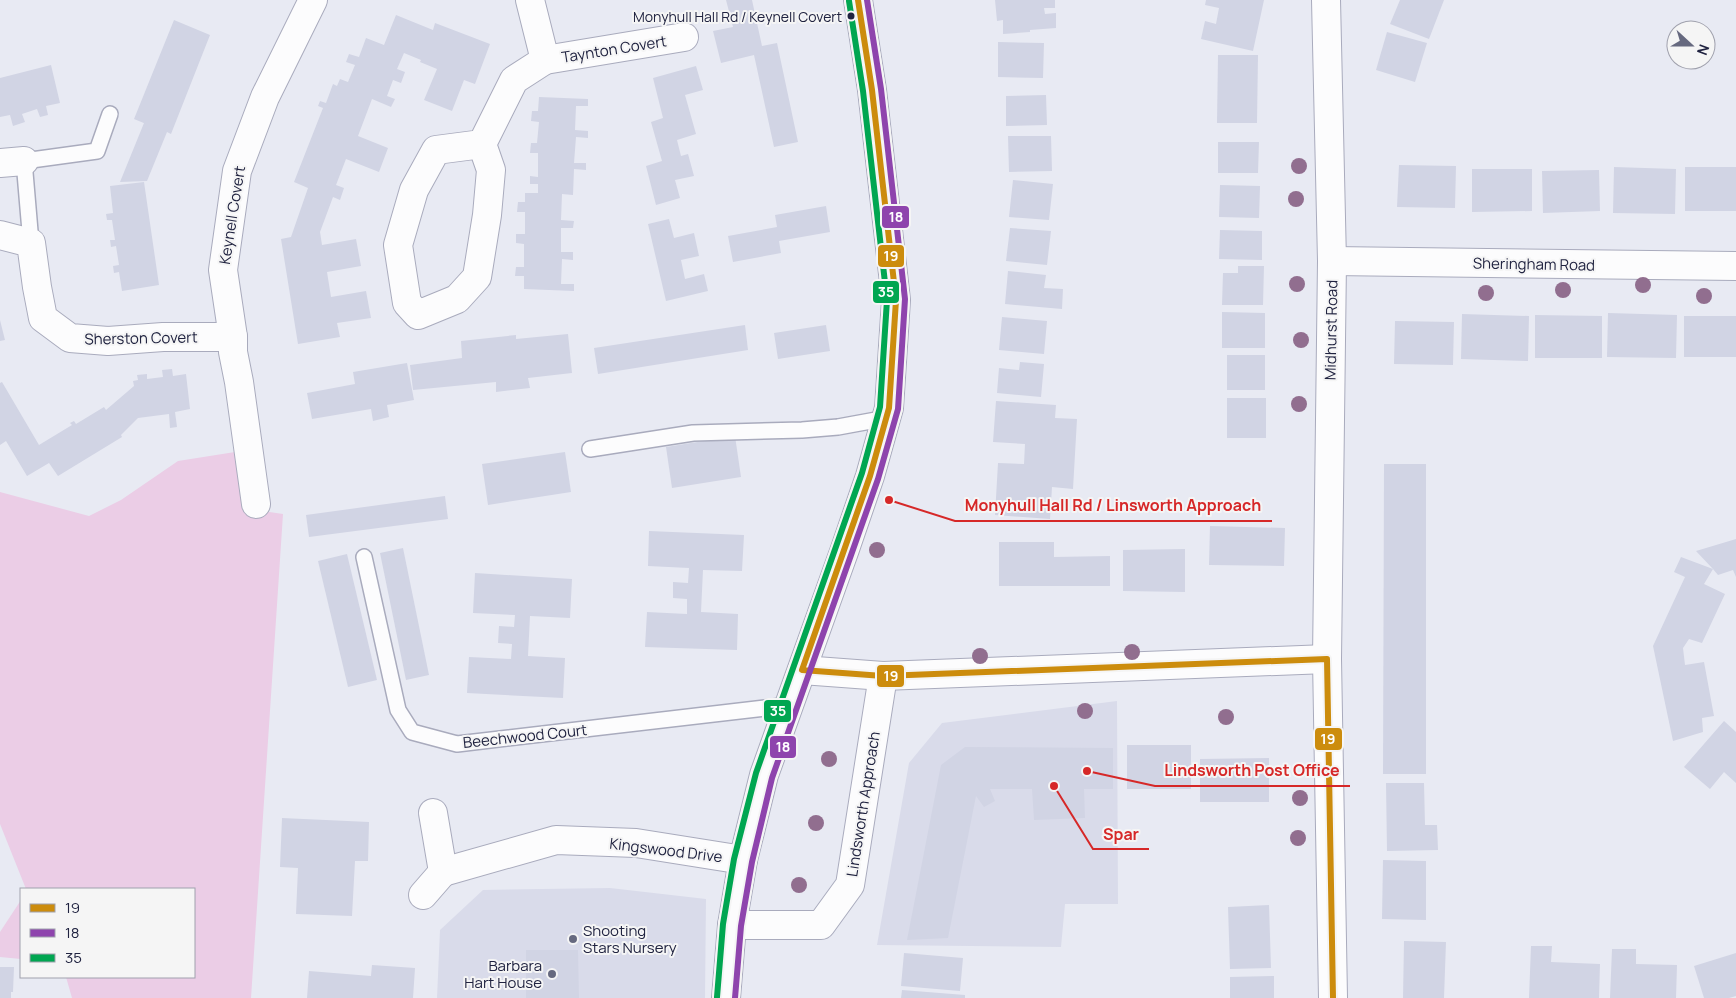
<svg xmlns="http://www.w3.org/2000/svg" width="1736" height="998" viewBox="0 0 1736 998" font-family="Manrope,sans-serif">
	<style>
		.built { fill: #d9dbea }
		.green { fill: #ebcde6 }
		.building { fill: #d1d4e4 }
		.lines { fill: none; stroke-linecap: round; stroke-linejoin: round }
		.lane-casing { stroke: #a9abbd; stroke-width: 18 }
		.street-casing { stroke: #a9abbd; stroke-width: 30 }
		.secondary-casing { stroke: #a9abbd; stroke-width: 30 }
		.lane { stroke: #fcfcfd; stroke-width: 15 }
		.street { stroke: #fcfcfd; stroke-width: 28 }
		.secondary { stroke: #fcfcfd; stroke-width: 28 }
		.bus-1-casing { stroke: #f5f5f5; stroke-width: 10 }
		.bus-2-casing { stroke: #f5f5f5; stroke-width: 10 }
		.bus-3-casing { stroke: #f5f5f5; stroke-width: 10 }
		.bus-1 { stroke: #cc8c0d; stroke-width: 6 }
		.bus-2 { stroke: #8e44ad; stroke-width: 6 }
		.bus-3 { stroke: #00a651; stroke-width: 6 }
		.tree { fill: #916e8f }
		.bus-dot { fill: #202340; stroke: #f5f5f5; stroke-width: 2 }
		.poi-dot { fill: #66697f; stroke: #f5f5f5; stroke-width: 2 }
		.labels { text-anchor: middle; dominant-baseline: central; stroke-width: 4; stroke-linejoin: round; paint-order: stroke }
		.bus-label { font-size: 14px; fill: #202340; stroke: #f5f5f5; text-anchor: end }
		.street-label { font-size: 15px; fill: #202340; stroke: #f5f5f5 }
		.poi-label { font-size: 15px; fill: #202340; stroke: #f5f5f5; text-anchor: start }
		.leader { fill: none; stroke: #d62828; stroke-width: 2 }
		.callout-dot { fill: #d62828; stroke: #f5f5f5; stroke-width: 2 }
		.callout-label { font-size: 16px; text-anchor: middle; font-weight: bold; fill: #d62828; stroke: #f5f5f5; stroke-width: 4; stroke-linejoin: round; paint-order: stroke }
		.line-badge { stroke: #f5f5f5; stroke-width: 2 }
		.badge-label { font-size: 14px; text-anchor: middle; font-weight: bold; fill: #fff }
	</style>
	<rect width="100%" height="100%" fill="#e8eaf3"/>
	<!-- built -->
	<g class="built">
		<polygon points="1117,701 1118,904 1065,904 1061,947 877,945 909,763 942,723"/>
		<polygon points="610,888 706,899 705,998 437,998 440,930 483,890"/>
	</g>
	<!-- green -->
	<g class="green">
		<polygon points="235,452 248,509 283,514 251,998 72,998 66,977 194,977 194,889 26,889 0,824 0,492 89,516 121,500 178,461"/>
		<polygon points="21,900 21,959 0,957 0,932"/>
	</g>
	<!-- building -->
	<g class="building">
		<polygon points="726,0 752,0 762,46 777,43 798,142 774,147 754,55 721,63 713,31 733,27"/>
		<polygon points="995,0 1055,0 1055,8 1044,8 1045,14 1056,13 1056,28 1030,30 1030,32 1003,34 1003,20 997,21"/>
		<polygon points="1206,0 1264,0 1253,51 1201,39 1205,21 1216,24 1219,8 1205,5"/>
		<polygon points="1400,0 1444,0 1429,39 1390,24"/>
		<polygon points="396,15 433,30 435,23 490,44 475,84 464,80 452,111 424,100 437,69 420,62 421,60 404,53 397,69 405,72 401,83 393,80 387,96 395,99 391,107 372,99 358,136 388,148 379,172 346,159 336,185 344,188 340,200 333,197 320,232 322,245 356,239 361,266 327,272 331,297 366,291 371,318 337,323 340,337 298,344 281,239 291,237 308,188 294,182 323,108 318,106 320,101 326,103 333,84 337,86 340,79 348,82 355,65 346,62 349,54 359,57 366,38 384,45"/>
		<polygon points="174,20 210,35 171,134 167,132 147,181 120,182 144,123 151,126 134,119"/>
		<polygon points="1387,32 1427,43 1415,82 1376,70"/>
		<polygon points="998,42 1044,43 1043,78 998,77"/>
		<polygon points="1218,55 1258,55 1257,123 1217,123"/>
		<polygon points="51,65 60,103 46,106 48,115 40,117 37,109 22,114 25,122 13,126 10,115 0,117 0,78"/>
		<polygon points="696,66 703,90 685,95 696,134 677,140 681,156 688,154 694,176 675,180 680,198 656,205 646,166 662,161 651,122 663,118 653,78"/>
		<polygon points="1046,95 1047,125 1006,126 1006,96"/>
		<polygon points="539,97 588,99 588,106 576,106 575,130 588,131 588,138 576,137 574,163 586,163 586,170 574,169 573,195 562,194 561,220 574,221 573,228 561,228 561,252 573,252 573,260 562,259 561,284 574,284 574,291 524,289 524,276 515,276 516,267 524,267 524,244 516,243 516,234 525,234 525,212 517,212 518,202 525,202 525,193 538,193 538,184 530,184 530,176 538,177 538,153 530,153 531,143 537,143 539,122 531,121 532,111 538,111"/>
		<polygon points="1008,136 1051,136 1052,171 1009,172"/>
		<polygon points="1218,142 1259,142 1258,173 1218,173"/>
		<polygon points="1399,165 1456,166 1455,208 1397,207"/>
		<polygon points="1614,167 1676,169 1675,214 1613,213"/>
		<rect x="1685" y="167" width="51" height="44"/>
		<polygon points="1472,169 1532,169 1532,211 1472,212"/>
		<polygon points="1599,170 1600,211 1543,213 1542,171"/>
		<polygon points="1013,180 1053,184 1049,220 1009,217"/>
		<polygon points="144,182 159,285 122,291 119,272 114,273 113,266 119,265 116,246 111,247 110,240 115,240 112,220 107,220 106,214 113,213 110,186"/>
		<polygon points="1220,185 1260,186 1259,218 1219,217"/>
		<polygon points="826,206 830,232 779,241 781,253 733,262 728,236 777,227 775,215"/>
		<polygon points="669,219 674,238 694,233 699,256 681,260 685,279 704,274 708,291 666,301 648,224"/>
		<polygon points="1010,228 1051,231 1047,265 1006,261"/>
		<polygon points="1220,230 1262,231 1262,260 1219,259"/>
		<polygon points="1238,266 1264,266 1263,305 1222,305 1223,273 1238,273"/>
		<polygon points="1008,271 1046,275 1044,288 1063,289 1062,309 1005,304"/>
		<polygon points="1222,312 1265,313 1265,348 1222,348"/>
		<polygon points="1608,313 1677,315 1676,358 1607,357"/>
		<polygon points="1462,314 1529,316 1528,361 1461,359"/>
		<polygon points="1535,315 1602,316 1602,358 1535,358"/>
		<rect x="1684" y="316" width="52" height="41"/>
		<polygon points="1002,317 1047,321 1044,354 999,350"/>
		<polygon points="0,320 5,340 0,341"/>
		<polygon points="1395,321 1454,322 1453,365 1394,364"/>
		<polygon points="745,325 748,350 598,374 594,348"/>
		<polygon points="826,325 830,351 778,359 774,333"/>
		<polygon points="568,334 572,373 528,378 530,388 521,389 496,392 496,382 413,390 410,365 462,358 461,341 516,335 516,339"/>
		<rect x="1227" y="355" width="38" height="35"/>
		<polygon points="1020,362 1044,364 1041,397 997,393 999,368 1019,370"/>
		<polygon points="407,363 414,400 387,405 389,417 373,421 371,409 312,419 307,393 355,384 353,372"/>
		<polygon points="172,369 173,376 186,374 190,409 175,412 177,427 170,428 169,414 138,418 121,435 122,437 58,476 49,463 27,476 6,441 0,445 0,383 2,382 39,445 72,425 70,423 74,421 76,424 104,407 106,410 134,386 133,381 138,380 137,375 147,374 147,379 163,377 162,370"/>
		<rect x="1227" y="398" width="39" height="40"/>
		<polygon points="996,401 1056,405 1055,418 1077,419 1073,489 1052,487 1050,519 995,515 998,463 1024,464 1025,444 993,442"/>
		<polygon points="735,436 741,477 672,488 666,447"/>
		<polygon points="565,452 571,492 488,505 482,464"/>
		<polygon points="1384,464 1426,464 1426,774 1383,774"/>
		<polygon points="445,496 448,519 309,537 306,515"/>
		<polygon points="1210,526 1285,528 1284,566 1209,565"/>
		<polygon points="649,531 744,535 742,571 703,570 701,612 738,614 737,650 645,647 647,612 687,614 687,599 673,598 673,582 688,583 689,568 648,566"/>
		<polygon points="1736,539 1736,577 1733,570 1718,575 1713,569 1704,584 1725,594 1702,643 1689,639 1683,648 1685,665 1704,662 1714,716 1702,718 1703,732 1673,741 1653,646 1685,577 1674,572 1681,557 1713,569 1696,551"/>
		<polygon points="999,542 1054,542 1054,557 1110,556 1110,586 999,586"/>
		<polygon points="403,548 429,675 406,680 380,553"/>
		<polygon points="1185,549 1185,592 1123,591 1123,550"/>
		<polygon points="347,554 377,680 348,687 318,561"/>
		<polygon points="475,573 572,579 570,618 530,616 528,656 565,658 563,698 467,693 469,657 511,659 512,644 498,643 499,626 514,627 515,615 473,613"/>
		<polygon points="1724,721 1736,732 1736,783 1724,772 1710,789 1684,767"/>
		<rect x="1127" y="745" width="64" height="44"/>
		<polygon points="965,747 1113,748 1113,789 1084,789 1085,818 1034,820 1032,789 990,789 995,801 984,807 976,796 948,938 907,940 941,765"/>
		<polygon points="1269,758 1269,802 1200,802 1200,759"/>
		<polygon points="1386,783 1424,783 1425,825 1437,825 1438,850 1387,851"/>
		<polygon points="282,818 369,822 368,861 355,861 352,916 296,914 298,868 280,867"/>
		<polygon points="1383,860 1426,861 1426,920 1382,919"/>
		<polygon points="1269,905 1271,968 1230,969 1228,907"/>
		<polygon points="1404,941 1446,942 1444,998 1403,998"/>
		<polygon points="1531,946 1552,946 1551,962 1600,964 1599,998 1529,998"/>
		<polygon points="1612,949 1636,949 1636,964 1677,965 1676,998 1610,998"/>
		<polygon points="526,950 578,950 579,998 526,998"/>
		<polygon points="904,953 963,958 960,991 901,986"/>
		<polygon points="1736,953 1736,996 1729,998 1704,998 1694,966"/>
		<polygon points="372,965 415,968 413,998 307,998 309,971 371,976"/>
		<polygon points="0,967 14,967 13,992 11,992 11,998 0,998"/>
		<polygon points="1274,976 1274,998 1230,998 1230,977"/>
		<polygon points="902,990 965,995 965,998 901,998"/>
	</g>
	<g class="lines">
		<defs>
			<g id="lane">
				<polyline points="31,243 24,161 97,151 110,114"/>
				<polyline points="590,449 693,433 802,430 838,427 887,418"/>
				<polyline points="364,557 398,710 412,732 457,744 791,705"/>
			</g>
			<g id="street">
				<polyline points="1326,0 1332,261 1327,659 1333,998"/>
				<polyline points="545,60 684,37"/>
				<polyline points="482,144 436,150 414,190 398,245 407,303 418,315 457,299 477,277 487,215 491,170 482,144 514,80 545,60 530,0"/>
				<polyline points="0,163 24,161"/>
				<polyline points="0,235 31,243 37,287 43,318 70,338 108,341 163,337 233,337"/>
				<polyline points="1332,261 1736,266"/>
				<polyline points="256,504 239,382 233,352 233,337 223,270 237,171 265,97 313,0"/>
				<polyline points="802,670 883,676 1327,659"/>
				<polyline points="443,872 556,840 636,843 743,860"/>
				<polyline points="423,895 443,872 433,813"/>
				<polyline points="732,925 821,925 850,885 883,676"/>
			</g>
			<polyline id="secondary" points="726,998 732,925 743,860 764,775 845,549 870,476 889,408 896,300 872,90 858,0"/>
		</defs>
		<!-- lane casing -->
		<use href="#lane" class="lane-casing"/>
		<!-- street casing -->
		<use href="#street" class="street-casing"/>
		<!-- secondary casing -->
		<use href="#secondary" class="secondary-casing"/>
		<!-- lane -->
		<use href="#lane" class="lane"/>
		<!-- street -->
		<use href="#street" class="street"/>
		<!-- secondary -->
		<use href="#secondary" class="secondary"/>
		<defs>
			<polyline id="bus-1" points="858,0 872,90 896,300 889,408 870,476 802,670 883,676 1327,659 1333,998"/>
			<polyline id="bus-2" points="735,998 741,926 752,862 772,778 878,479 898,409 905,299 881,89 867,0"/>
			<polyline id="bus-3" points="717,997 723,924 734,859 756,773 862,473 880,407 887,300 863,91 849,1"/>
		</defs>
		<!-- bus-1 casing -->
		<use href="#bus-1" class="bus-1-casing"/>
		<!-- bus-2 casing -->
		<use href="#bus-2" class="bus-2-casing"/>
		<!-- bus-3 casing -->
		<use href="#bus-3" class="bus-3-casing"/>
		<!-- bus-1 -->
		<use href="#bus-1" class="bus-1"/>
		<!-- bus-2 -->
		<use href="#bus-2" class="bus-2"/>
		<!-- bus-3 -->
		<use href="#bus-3" class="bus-3"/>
	</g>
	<!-- trees -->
	<g class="tree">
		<circle cx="1299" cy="166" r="8"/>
		<circle cx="1296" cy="199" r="8"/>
		<circle cx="1297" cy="284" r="8"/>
		<circle cx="1643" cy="285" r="8"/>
		<circle cx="1563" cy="290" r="8"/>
		<circle cx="1486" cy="293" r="8"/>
		<circle cx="1704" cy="296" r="8"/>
		<circle cx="1301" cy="340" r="8"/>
		<circle cx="1299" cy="404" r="8"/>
		<circle cx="877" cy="550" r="8"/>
		<circle cx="1132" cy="652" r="8"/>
		<circle cx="980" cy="656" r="8"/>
		<circle cx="1085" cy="711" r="8"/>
		<circle cx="1226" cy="717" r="8"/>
		<circle cx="829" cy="759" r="8"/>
		<circle cx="1300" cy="798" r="8"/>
		<circle cx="816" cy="823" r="8"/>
		<circle cx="1298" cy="838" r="8"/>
		<circle cx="799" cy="885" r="8"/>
	</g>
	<!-- markers -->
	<circle class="bus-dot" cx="851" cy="16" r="4.5"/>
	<g class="poi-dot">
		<circle cx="573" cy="939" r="5"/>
		<circle cx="552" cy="974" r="5"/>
	</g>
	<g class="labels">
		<!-- bus labels -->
		<g class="bus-label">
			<text x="842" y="16">Monyhull Hall Rd / Keynell Covert</text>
		</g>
		<!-- street labels -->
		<g class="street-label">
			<text transform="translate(614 49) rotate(-9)">Taynton Covert</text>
			<text transform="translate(232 215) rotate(-81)">Keynell Covert</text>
			<text transform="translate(1534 264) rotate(1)">Sheringham Road</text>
			<text transform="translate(1331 330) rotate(-89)">Midhurst Road</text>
			<text transform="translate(141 338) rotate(-1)">Sherston Covert</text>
			<text transform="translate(525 736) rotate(-6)">Beechwood Court</text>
			<text transform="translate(863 804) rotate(-81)">Lindsworth Approach</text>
			<text transform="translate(666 850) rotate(7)">Kingswood Drive</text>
		</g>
		<!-- poi labels -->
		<g class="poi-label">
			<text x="583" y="930">Shooting<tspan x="583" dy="17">Stars Nursery</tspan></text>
			<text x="542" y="965" text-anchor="end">Barbara<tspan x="542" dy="17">Hart House</tspan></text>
		</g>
	</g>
	<!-- callouts -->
	<path class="leader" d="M889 500L955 521H1272M1087 771L1155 786H1350M1054 786L1093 849H1149"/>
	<g class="callout-dot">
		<circle cx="889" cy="500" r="5"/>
		<circle cx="1087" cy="771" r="5"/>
		<circle cx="1054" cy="786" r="5"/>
	</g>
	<g class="callout-label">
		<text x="1113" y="511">Monyhull Hall Rd / Linsworth Approach</text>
		<text x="1252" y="776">Lindsworth Post Office</text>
		<text x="1121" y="840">Spar</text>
	</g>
	<g class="line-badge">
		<rect x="881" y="205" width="29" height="24" rx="5" fill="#8e44ad"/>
		<rect x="877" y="244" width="28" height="24" rx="5" fill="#cc8c0d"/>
		<rect x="872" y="280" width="28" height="24" rx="5" fill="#00a651"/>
		<rect x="876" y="664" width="29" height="24" rx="5" fill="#cc8c0d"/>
		<rect x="763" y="699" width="29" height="24" rx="5" fill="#00a651"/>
		<rect x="1314" y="727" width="29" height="24" rx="5" fill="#cc8c0d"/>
		<rect x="769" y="735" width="28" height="24" rx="5" fill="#8e44ad"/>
	</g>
	<g class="badge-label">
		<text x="896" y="222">18</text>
		<text x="891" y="261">19</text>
		<text x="886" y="297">35</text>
		<text x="891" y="681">19</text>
		<text x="778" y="716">35</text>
		<text x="1328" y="744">19</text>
		<text x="783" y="752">18</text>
	</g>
	<!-- legend -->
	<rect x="20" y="888" width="175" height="90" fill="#f5f5f5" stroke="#a0a1ad"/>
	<rect x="30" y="904" width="25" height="8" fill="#cc8c0d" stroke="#a0a1ad"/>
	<text x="65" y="913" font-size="15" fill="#202340">19</text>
	<rect x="30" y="929" width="25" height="8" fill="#8e44ad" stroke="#a0a1ad"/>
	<text x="65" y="938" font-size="15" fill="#202340">18</text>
	<rect x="30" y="954" width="25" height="8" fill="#00a651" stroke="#a0a1ad"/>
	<text x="65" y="963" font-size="15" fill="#202340">35</text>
	<!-- north arrow -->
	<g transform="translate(1691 45) rotate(111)"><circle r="24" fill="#f5f5f5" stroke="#a0a1ad"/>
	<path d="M0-4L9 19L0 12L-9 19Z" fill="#66697f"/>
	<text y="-8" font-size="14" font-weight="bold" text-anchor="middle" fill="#202340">N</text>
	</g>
</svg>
